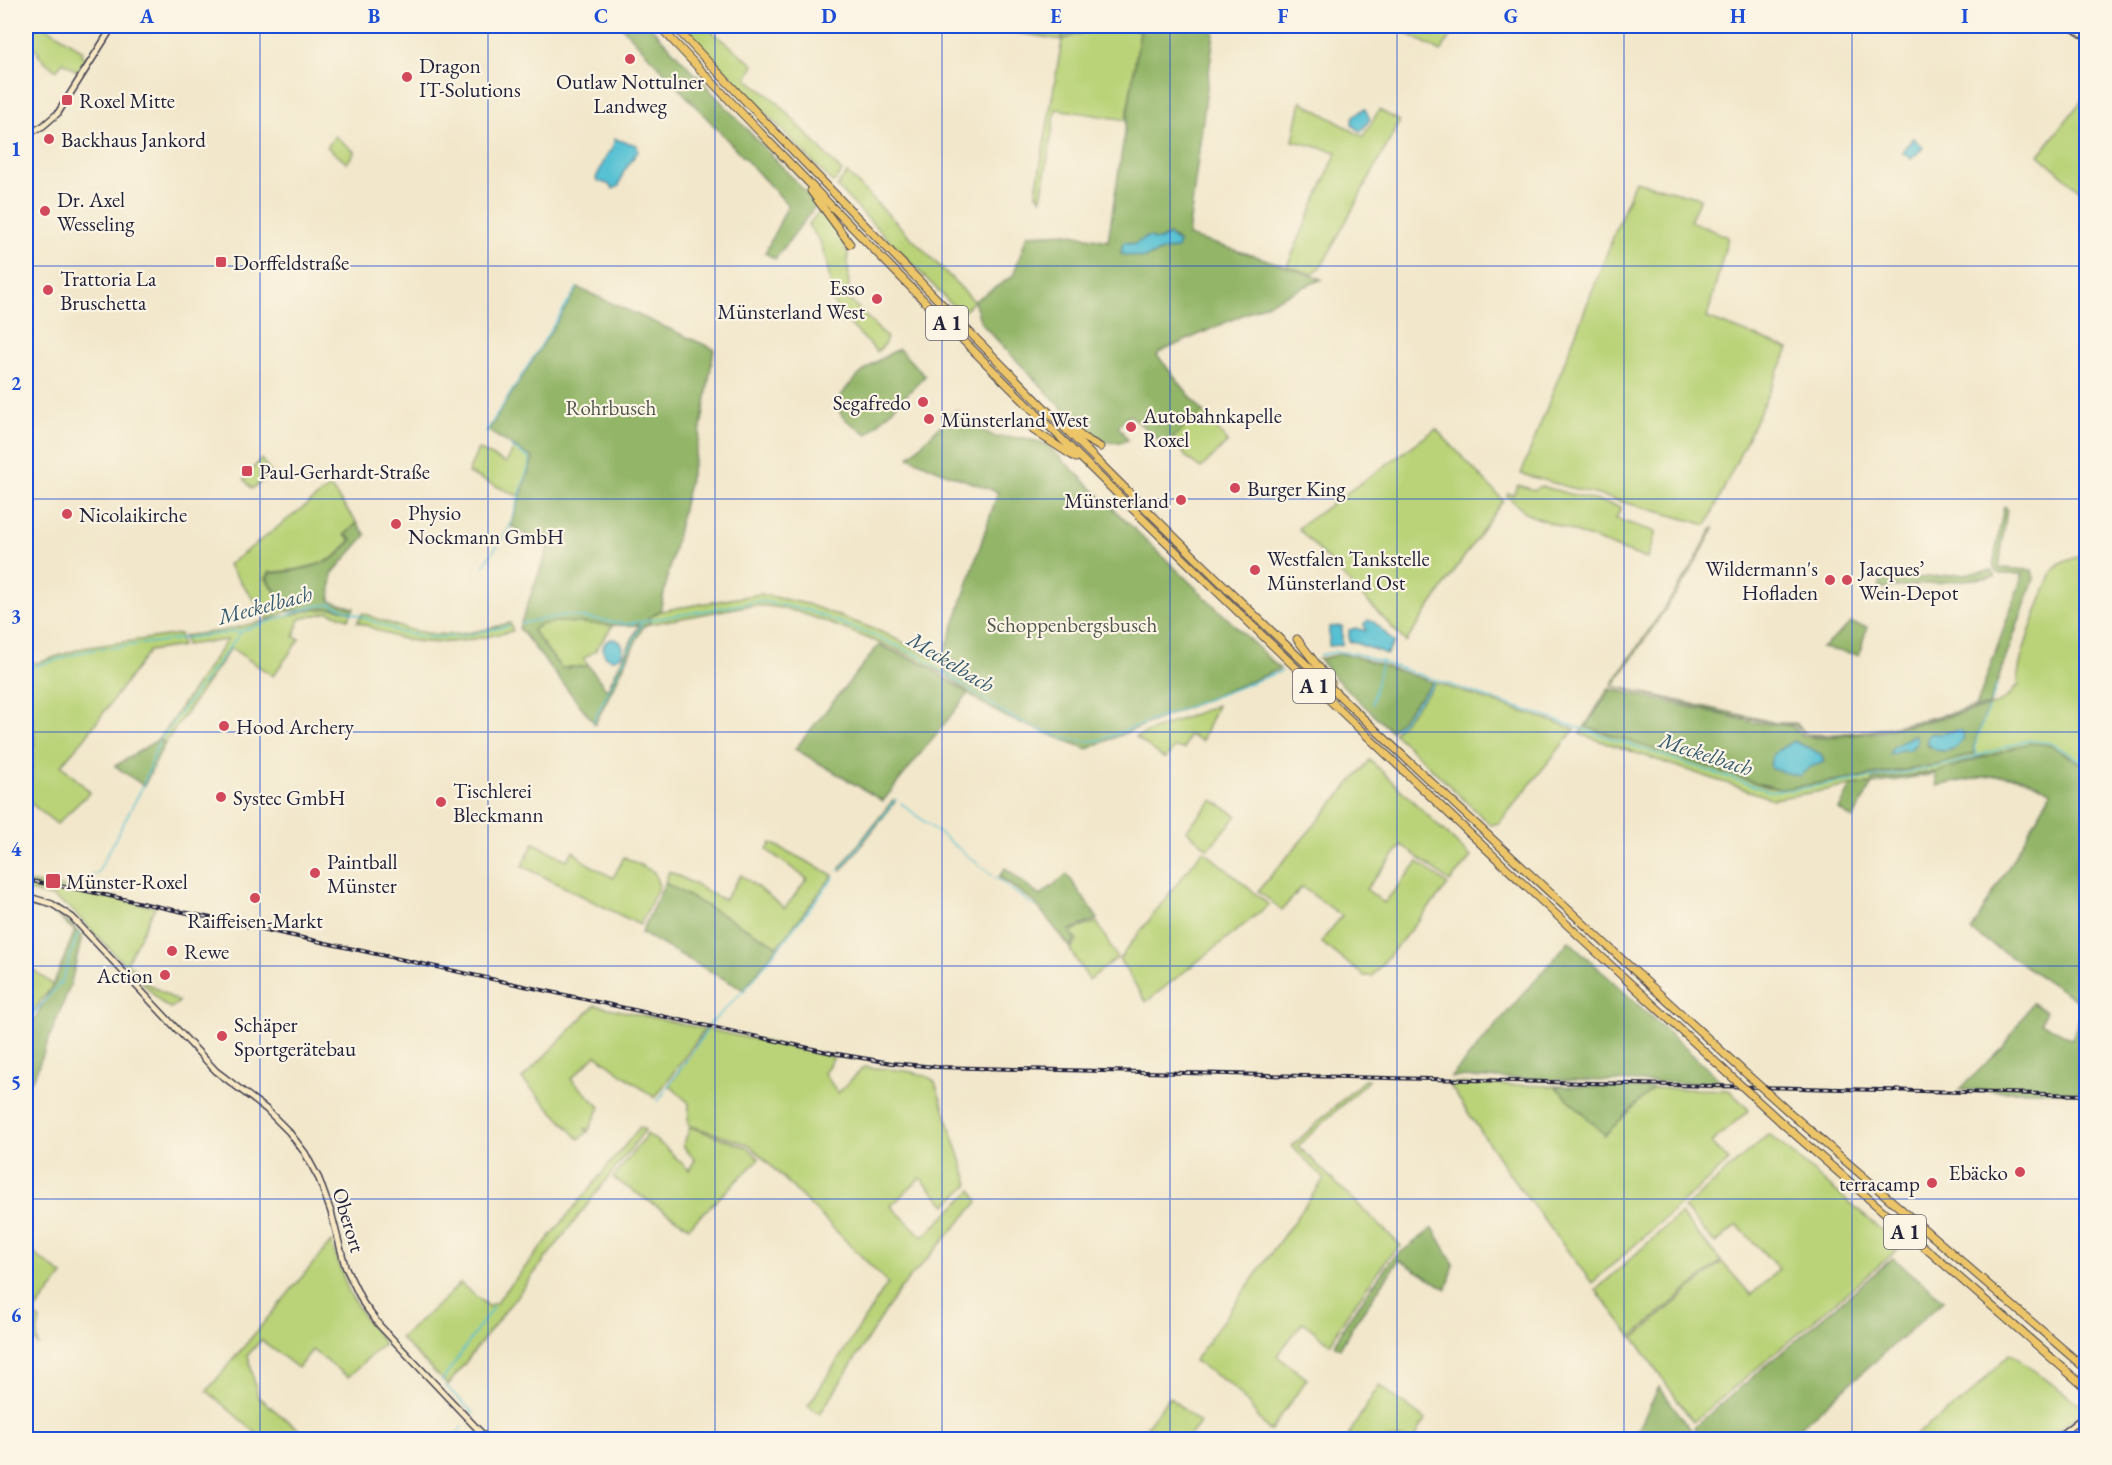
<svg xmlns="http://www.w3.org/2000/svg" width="2112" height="1465" viewBox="0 0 2112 1465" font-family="'EB Garamond',serif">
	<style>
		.green { fill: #bad378; stroke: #6e7a5a; stroke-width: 1.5 }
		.forest { fill: #93b568; stroke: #5a6c52; stroke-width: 1.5; fill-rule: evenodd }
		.water { fill: #57c1d3; stroke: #3c7287; stroke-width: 1.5 }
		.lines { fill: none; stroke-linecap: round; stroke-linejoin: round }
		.stream { stroke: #57c1d3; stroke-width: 1.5 }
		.secondary-casing { stroke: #414051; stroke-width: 8 }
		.motorway-casing { stroke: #414051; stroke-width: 9 }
		.secondary { stroke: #f8e8c3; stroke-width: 5 }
		.motorway { stroke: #edc569; stroke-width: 7 }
		.rail-casing { stroke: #22223b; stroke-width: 4 }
		.rail { stroke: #fcf5e5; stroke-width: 1.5; stroke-dasharray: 4.5; stroke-linecap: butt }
		.motorway-bridge-casing { stroke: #414051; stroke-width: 9; stroke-linecap: butt }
		.motorway-bridge { stroke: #edc569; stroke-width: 7 }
		.grid { fill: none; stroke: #1d4ed8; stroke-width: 1.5; stroke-opacity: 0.55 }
		.poi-dot { fill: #d1495b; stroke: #fcf5e5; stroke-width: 2 }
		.labels { text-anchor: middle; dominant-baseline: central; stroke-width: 4.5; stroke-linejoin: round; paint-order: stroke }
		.shield { fill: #fcf5e5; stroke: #63616e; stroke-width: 1.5 }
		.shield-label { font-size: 20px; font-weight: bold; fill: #22223b }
		.poi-label { font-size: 21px; fill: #22223b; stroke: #fcf5e5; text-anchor: start }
		.park-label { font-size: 21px; fill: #50574d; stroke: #fcf5e5 }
		.street-label { font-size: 21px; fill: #22223b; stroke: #fcf5e5 }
		.water-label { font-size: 22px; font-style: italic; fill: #355a70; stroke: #fcf5e5 }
		.neatline { fill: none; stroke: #1d4ed8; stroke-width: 2 }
		.grid-label { font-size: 20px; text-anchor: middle; font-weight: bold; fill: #1d4ed8 }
	</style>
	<rect width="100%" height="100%" fill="#fcf5e5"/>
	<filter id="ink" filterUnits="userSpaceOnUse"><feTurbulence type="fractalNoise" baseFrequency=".0167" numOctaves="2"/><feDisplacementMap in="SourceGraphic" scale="12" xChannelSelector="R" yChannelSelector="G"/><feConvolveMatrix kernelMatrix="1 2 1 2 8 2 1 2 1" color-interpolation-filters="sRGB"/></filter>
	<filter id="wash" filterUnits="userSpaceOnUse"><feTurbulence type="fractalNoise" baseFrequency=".008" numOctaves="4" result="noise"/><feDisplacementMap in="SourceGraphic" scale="24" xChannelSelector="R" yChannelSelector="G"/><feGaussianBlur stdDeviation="1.35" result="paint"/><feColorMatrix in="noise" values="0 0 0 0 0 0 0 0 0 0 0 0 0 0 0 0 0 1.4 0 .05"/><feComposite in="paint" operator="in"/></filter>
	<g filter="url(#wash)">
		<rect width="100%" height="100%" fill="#f2e7cb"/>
		<!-- green -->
		<g class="green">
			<polygon points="26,26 45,26 83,51 81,55 85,57 78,72 63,62 56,71 38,55 39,52 26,41"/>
			<polygon points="682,26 705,26 754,65 747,79 776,101 842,172 833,183"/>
			<polygon points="973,26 1064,26 1062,39 1103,26 1140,31 1126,120 1056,109 1041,199 1036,192 1062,40"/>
			<polygon points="1394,26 1455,26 1441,52"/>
			<polygon points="2086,95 2086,196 2039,155"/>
			<polygon points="1301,101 1363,137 1379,110 1400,121 1323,264 1313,274 1287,266 1337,152 1293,141"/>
			<polygon points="335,136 355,152 347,163 327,147"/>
			<polygon points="847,173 974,301 961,314 837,187"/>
			<polygon points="1635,181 1700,198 1690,221 1728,237 1707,318 1789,349 1707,525 1521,474"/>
			<polygon points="821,209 837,230 848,254 849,299 887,338 884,345 877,352 842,316 833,302 827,264 820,241 808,225"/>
			<polygon points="1203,412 1228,442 1201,468 1187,458 1173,438"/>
			<polygon points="1436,429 1503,500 1406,642 1298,528"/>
			<polygon points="515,446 533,458 520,497 468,473 478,449 506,463"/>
			<polygon points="261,459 272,474 252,489 244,479"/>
			<polygon points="1518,485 1534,490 1540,486 1621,507 1616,519 1656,532 1647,559 1527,514 1507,496 1508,493 1513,495"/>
			<path d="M330 487 357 523 344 535 351 539C345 546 339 555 331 559 314 567 288 572 269 572L266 579 288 611 268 619 228 565Z"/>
			<polygon points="1714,528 1690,573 1613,686 1612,684 1690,570 1712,529"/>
			<path d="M2086 554V766L2049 745 1979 757 1937 772 1873 780 1872 784 1851 786 1773 799 1580 734 1608 689H1611L1586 726 1767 787 1781 789C1846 779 1912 773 1975 754L1973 748 1988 707C2000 704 2006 699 2014 690V688L2019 686C2011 671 2045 592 2052 572 2060 561 2073 559 2086 554Z"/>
			<path d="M760 594 807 604 879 631 942 661 948 669 945 675C920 658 890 647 862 636 825 622 786 602 746 606L650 624 648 618 660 611Z"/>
			<polygon points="335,608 352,612 348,619 329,612 300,619 294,637 300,639 273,676 231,648 165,743 159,739 227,640 186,645 184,636 222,631 315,609"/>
			<path d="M363 613C393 626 425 637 459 634 476 633 493 627 510 623L513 631C473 640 433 649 392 636 381 632 369 626 357 622Z"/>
			<polygon points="556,622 583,622 613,625 595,651 583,659 589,666 561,668 533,631 539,625"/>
			<polygon points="180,634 182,646 149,651 84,739 61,765 90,792 57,824 29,802 34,742 33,718 26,718 26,664 40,662 83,648"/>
			<path d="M1436 683 1575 729 1499 823 1491 825C1458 795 1427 763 1394 733Z"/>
			<polygon points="1217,705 1202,741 1189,735 1184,749 1175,747 1165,759 1136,737"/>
			<polygon points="1370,760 1471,857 1450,882 1402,845 1366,889 1384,903 1418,862 1448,885 1372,976 1364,976 1321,942 1342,916 1302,887 1282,910 1258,891"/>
			<polygon points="893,800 895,802 842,870 840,868"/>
			<polygon points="1213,800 1237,816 1208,849 1186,830"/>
			<polygon points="534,843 567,860 573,851 585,862 613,878 624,857 654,872 659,886 640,925 522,866"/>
			<polygon points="771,843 833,875 778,946 665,883 669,871 724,900 741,875 785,908 807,879 767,850"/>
			<polygon points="1203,850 1269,905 1146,1002 1119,959"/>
			<polygon points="26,882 63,887 155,907 127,962 148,984 179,1002 171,1008 164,1005 70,908 52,897 26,890"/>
			<polygon points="1097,922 1117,958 1089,980 1070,950 1077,941 1071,931"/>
			<polygon points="26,964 53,985 26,1021"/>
			<polygon points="595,1005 705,1029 655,1098 596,1055 571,1079 600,1107 589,1130 584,1128 588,1132 579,1139 522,1079"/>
			<path d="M707 1029 834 1057 824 1073 838 1093 864 1067C883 1069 922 1069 935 1082L969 1184 946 1205 920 1178 891 1206 923 1237 972 1190 978 1202 899 1290 820 1414 808 1406 888 1283 750 1145 688 1125 689 1103 669 1085Z"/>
			<polygon points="1364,1080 1369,1080 1298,1146 1401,1246 1389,1256 1345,1318 1330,1344 1303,1322 1277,1356 1307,1379 1271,1430 1268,1430 1240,1394 1228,1383 1194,1361 1324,1179 1292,1146"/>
			<polygon points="1448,1083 1555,1086 1605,1135 1653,1088 1729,1090 1749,1110 1711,1143 1729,1161 1592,1283 1513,1179"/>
			<polygon points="640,1127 645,1130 448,1385 400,1338 449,1295 460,1283 489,1307 493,1303 495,1304"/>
			<polygon points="690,1127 749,1148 759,1159 689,1227 613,1178 647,1134 665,1147 689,1170 695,1160 683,1146"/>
			<polygon points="1769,1134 1901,1247 1693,1422 1634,1338 1722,1262 1751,1295 1779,1269 1737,1225 1715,1244 1684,1208"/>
			<polygon points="1680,1214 1721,1261 1632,1337 1596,1290"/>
			<polygon points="331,1242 349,1292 365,1319 384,1343 348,1377 312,1350 298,1368 261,1340 248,1355 258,1397 302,1432 293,1439 263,1439 207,1391"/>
			<polygon points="26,1248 63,1275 34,1312 40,1320 37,1333 38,1345 26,1331"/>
			<polygon points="2010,1353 2086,1409 2046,1439 1910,1439 1970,1395"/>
			<polygon points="1379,1385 1425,1420 1414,1439 1346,1439"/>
			<polygon points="1169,1397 1200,1423 1187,1439 1137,1439"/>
		</g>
		<!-- forest -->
		<g class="forest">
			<polygon points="621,26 650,26 817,204 775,259 765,253 788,205"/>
			<polygon points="1064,26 1103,26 1062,40"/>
			<path d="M1141 26H1215L1188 236 1262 258 1322 279 1160 352 1157 355 1203 412 1173 438 1177 445 1165 446 1130 415 1118 426 1128 440C1111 446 1100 441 1085 432L981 323 974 301 1013 276 1027 235 1067 233 1108 241ZM1169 235 1177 240V249L1165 250 1144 258 1121 254 1126 242 1135 244 1141 243 1144 239 1160 240Z"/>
			<path d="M578 288 714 349 700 434 660 611 648 618 650 623 643 627 595 724 519 628 548 548 511 526 533 458 488 431ZM556 622C584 622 612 627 639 625L607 690 589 666 561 668 533 631 539 625Z"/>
			<path d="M899 349 925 376 868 434C857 427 838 419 837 404 847 380 876 360 899 349Z"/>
			<polygon points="956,410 968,422 995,437 1025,438 1046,444 1280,669 1087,749 1008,718 980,702 948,677 948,669 942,661 998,492 945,473 909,457"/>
			<path d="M2004 506 2007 508 1999 568 2032 570 2034 579 1989 705 1880 730 1813 736 1805 733 1794 725 1776 723 1729 715 1613 686 1777 723H1796L1806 734C1863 738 1921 719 1976 707L2023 574H2000L1995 571 1993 565Z"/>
			<path d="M357 523 366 535 332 574 330 601 354 608 352 612 335 608 289 611 267 579 270 573C288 573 326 566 339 554 344 550 348 544 352 539L345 535Z"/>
			<polygon points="1991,571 1995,577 1879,589 1882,578 1887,581"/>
			<polygon points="1851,623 1867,627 1859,655 1822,648"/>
			<polygon points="879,645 927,666 968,694 883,801 795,749"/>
			<polygon points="1341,654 1354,656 1433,682 1391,731 1333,676 1319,659"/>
			<path d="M1611 689 1753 722 1791 726 1804 736 1815 738 1880 732 1988 707 1973 748 1975 753 1942 764 1781 789 1753 782 1586 727ZM1959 730 1952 750H1937L1928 746 1931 733 1939 734Z"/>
			<polygon points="159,739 165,743 144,786 115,766"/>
			<path d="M2029 743 2049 745 2086 766V1006L1971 931 2052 792C2042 787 2032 781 2022 778 1998 771 1961 782 1937 786L1935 774 1872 784 1853 819 1839 809 1851 786 1872 784V780L1936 772Z"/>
			<polygon points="1005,868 1040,896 1067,874 1098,919 1070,930 1075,941 1070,947 1034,902 999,877"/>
			<polygon points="665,883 778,946 744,990 641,933"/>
			<polygon points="50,910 72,925 82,936 71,983 35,1075 26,1087 26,1035 53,985 75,931"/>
			<polygon points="1569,941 1724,1084 1451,1077"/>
			<polygon points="2032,1003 2046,1011 2041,1022 2072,1039 2082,1010 2086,1013 2086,1092 1959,1090 2003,1047"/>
			<polygon points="1555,1086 1653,1088 1605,1135"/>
			<polygon points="1433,1228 1454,1264 1447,1289 1399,1260 1354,1324 1340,1349 1334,1345 1348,1320 1392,1259"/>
			<polygon points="1893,1258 1944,1300 1787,1439 1703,1439 1694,1427"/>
			<polygon points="1659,1387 1698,1439 1634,1439"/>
		</g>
		<!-- water -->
		<g class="water">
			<path d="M1365 109 1370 119 1361 132 1352 125C1352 115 1356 113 1365 109Z"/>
			<polygon points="1914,138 1923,148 1911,159 1902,152"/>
			<polygon points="615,139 637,145 638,151 623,173 619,186 613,189 608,184 597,181 596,178 608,153 612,149"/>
			<path d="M1169 235 1179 243 1177 249 1165 250 1144 258 1121 254 1123 243 1126 242C1136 247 1139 241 1147 237H1151L1153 240H1160Z"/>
			<polygon points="1368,620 1374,622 1394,642 1387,654 1349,641 1349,630 1355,628 1366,631 1364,624"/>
			<polygon points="1342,626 1342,645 1329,646 1329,627"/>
			<circle cx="613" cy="649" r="10"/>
			<path d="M1959 730 1962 731 1964 737C1958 752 1938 756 1927 743V737L1931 733 1939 734Z"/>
			<polygon points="1915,734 1918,741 1910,750 1901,750 1892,755 1890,754 1892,748"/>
			<path d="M1794 741 1821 754 1824 762 1811 767 1799 776 1771 769C1767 753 1782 748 1794 741Z"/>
		</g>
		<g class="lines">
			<!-- stream -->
			<g class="stream">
				<polyline points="486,432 577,288"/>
				<polyline points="483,566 509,529 530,462 530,459 510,446"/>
				<path d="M522 623 566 615 626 624 760 601 807 610 877 637 922 657 1001 711C1026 725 1075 748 1103 739L1282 671"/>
				<polyline points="1320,655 1336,652 1354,653 1769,791 1790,790 1922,770 1951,764 2029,740 2051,743 2086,763"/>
				<polyline points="26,669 86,651 241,631 315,606 331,604 397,631 425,637 457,637 509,626"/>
				<polyline points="1991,702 1997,684"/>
				<polyline points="1372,704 1382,660"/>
				<polyline points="593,722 642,623"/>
				<polyline points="1396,728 1436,681"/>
				<polyline points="1977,755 1974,748 1988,708"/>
				<polyline points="901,803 992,875"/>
				<polyline points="839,871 896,799"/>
				<polyline points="995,877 1035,907"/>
				<polyline points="89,882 93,874 97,874 143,786 159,741 241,632"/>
				<polyline points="709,1025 750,984 834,877"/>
				<polyline points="26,1030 33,1014 62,981 78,933"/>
				<polyline points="658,1101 707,1030"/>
				<polyline points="442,1381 493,1307"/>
				<polyline points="446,1386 474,1414"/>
				<polyline points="454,1440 462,1426"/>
			</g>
		</g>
	</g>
	<g filter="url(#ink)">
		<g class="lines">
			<defs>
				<g id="secondary">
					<polyline points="2069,26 2086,37"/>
					<polyline points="26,135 43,126 58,113 113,26"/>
					<polyline points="26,896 52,904 72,917 216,1071 266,1109 289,1132 305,1153 319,1179 331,1212 345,1266 363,1303 380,1326 488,1440"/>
					<polyline points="2054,1440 2086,1415"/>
				</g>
				<g id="motorway">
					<path d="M659 26C1003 391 1363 739 1733 1078"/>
					<path d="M674 26C858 220 1045 412 1237 598 1403 758 1573 914 1742 1070"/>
					<polyline points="811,191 850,244"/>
					<polyline points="1067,425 1084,438 1100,447"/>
					<polyline points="1033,430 1076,458"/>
					<polyline points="1297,639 1331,683"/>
					<polyline points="1790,1113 2086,1369"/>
					<polyline points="1782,1123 2086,1388"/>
				</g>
			</defs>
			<!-- secondary casing -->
			<use href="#secondary" class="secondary-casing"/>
			<!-- motorway casing -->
			<use href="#motorway" class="motorway-casing"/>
			<!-- secondary -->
			<use href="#secondary" class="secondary"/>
			<!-- motorway -->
			<use href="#motorway" class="motorway"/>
			<defs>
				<polyline id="rail" points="26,880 82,890 832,1053 892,1063 936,1067 2086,1095"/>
			</defs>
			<!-- rail casing -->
			<use href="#rail" class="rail-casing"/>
			<!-- rail -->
			<use href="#rail" class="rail"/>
			<defs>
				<g id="motorway-bridge">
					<polyline points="1742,1070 1790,1113"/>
					<polyline points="1733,1078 1782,1123"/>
				</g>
			</defs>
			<!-- motorway-bridge casing -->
			<use href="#motorway-bridge" class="motorway-bridge-casing"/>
			<!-- motorway-bridge -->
			<use href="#motorway-bridge" class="motorway-bridge"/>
		</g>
	</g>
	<!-- grid -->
	<path class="grid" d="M260 26V1440M488 26V1440M715 26V1440M942 26V1440M1170 26V1440M1397 26V1440M1624 26V1440M1852 26V1440M26 266H2086M26 499H2086M26 732H2086M26 966H2086M26 1199H2086"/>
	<!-- markers -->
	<g class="poi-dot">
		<circle cx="630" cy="59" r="6"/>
		<circle cx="407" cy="77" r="6"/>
		<rect x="61" y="94" width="12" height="12" rx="3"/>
		<circle cx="49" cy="139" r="6"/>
		<circle cx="45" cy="211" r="6"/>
		<rect x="215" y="256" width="12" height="12" rx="3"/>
		<circle cx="48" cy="290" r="6"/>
		<circle cx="877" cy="299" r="6"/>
		<circle cx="923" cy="402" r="6"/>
		<circle cx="929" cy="419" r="6"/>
		<circle cx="1131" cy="427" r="6"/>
		<rect x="241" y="465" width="12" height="12" rx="3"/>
		<circle cx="1235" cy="488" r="6"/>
		<circle cx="1181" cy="500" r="6"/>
		<circle cx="67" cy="514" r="6"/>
		<circle cx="396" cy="524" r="6"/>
		<circle cx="1255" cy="570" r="6"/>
		<circle cx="1830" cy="580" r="6"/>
		<circle cx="1847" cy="580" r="6"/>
		<circle cx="224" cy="726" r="6"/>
		<circle cx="221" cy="797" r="6"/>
		<circle cx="441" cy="802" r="6"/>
		<circle cx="315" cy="873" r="6"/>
		<rect x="45" y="873" width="16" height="16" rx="3"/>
		<circle cx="255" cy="898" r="6"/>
		<circle cx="172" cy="951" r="6"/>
		<circle cx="165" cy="975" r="6"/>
		<circle cx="222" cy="1036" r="6"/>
		<circle cx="2020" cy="1172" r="6"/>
		<circle cx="1932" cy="1183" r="6"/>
	</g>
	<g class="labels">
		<!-- shield labels -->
		<g class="shield">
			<rect x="926" y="306" width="42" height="34" rx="4.5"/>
			<rect x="1293" y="669" width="42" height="34" rx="4.5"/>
			<rect x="1884" y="1215" width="42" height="34" rx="4.5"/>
		</g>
		<g class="shield-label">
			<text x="947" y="323">A 1</text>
			<text x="1314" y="686">A 1</text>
			<text x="1905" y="1232">A 1</text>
		</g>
		<!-- poi labels -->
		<g class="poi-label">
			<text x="419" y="65">Dragon<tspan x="419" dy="24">IT-Solutions</tspan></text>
			<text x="630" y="81" text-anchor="middle">Outlaw Nottulner<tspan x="630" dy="24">Landweg</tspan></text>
			<text x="79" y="100">Roxel Mitte</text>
			<text x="61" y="139">Backhaus Jankord</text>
			<text x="57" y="199">Dr. Axel<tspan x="57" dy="24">Wesseling</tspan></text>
			<text x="233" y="262">Dorffeldstraße</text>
			<text x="60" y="278">Trattoria La<tspan x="60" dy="24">Bruschetta</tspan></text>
			<text x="865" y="287" text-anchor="end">Esso<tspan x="865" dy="24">Münsterland West</tspan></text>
			<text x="911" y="402" text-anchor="end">Segafredo</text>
			<text x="1143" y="415">Autobahnkapelle<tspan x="1143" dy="24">Roxel</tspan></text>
			<text x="941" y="419">Münsterland West</text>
			<text x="259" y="471">Paul-Gerhardt-Straße</text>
			<text x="1247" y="488">Burger King</text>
			<text x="1169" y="500" text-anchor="end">Münsterland</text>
			<text x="408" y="512">Physio<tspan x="408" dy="24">Nockmann GmbH</tspan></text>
			<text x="79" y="514">Nicolaikirche</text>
			<text x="1267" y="558">Westfalen Tankstelle<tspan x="1267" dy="24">Münsterland Ost</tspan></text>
			<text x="1818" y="568" text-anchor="end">Wildermann's<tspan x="1818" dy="24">Hofladen</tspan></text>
			<text x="1859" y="568">Jacques’<tspan x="1859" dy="24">Wein-Depot</tspan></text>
			<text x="236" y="726">Hood Archery</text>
			<text x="453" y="790">Tischlerei<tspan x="453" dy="24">Bleckmann</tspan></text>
			<text x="233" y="797">Systec GmbH</text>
			<text x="327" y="861">Paintball<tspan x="327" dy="24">Münster</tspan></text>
			<text x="66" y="881">Münster-Roxel</text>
			<text x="255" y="920" text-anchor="middle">Raiffeisen-Markt</text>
			<text x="184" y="951">Rewe</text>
			<text x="153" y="975" text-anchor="end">Action</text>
			<text x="234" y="1024">Schäper<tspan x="234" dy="24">Sportgerätebau</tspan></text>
			<text x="2008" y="1172" text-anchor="end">Ebäcko</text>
			<text x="1920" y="1183" text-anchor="end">terracamp</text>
		</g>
		<!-- park labels -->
		<g class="park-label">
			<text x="611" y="407">Rohrbusch</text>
			<text x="1072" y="624">Schoppenbergsbusch</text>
		</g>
		<!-- street labels -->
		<g class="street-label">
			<text transform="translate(349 1220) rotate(73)">Oberort</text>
		</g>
		<!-- water labels -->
		<g class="water-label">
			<text transform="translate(265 605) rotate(-15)">Meckelbach</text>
			<text transform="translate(951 662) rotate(31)">Meckelbach</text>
			<text transform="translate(1706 754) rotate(18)">Meckelbach</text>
		</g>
	</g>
	<!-- margin -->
	<rect width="2112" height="1465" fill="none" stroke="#fcf5e5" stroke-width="66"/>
	<rect x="33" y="33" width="2046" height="1399" class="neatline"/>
	<g class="grid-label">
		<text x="147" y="23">A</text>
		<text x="374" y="23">B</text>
		<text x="601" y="23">C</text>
		<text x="829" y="23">D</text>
		<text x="1056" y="23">E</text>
		<text x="1283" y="23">F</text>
		<text x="1511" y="23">G</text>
		<text x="1738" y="23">H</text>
		<text x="1965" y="23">I</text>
		<text x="16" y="156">1</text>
		<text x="16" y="390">2</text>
		<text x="16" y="623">3</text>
		<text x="16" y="856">4</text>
		<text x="16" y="1089">5</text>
		<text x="16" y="1322">6</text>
	</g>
</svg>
